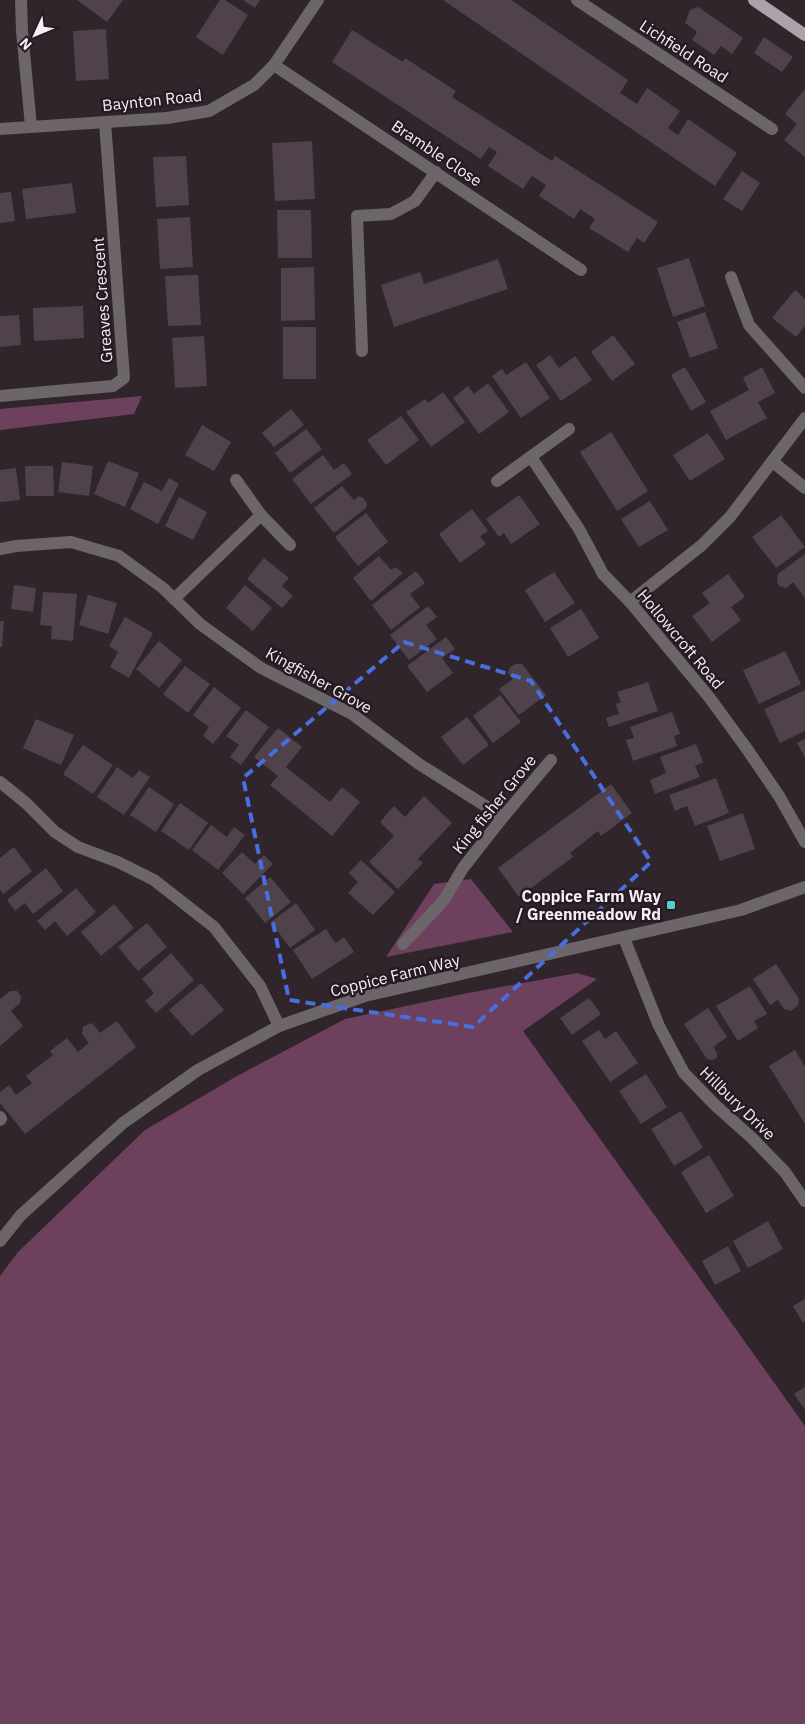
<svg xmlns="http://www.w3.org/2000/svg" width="805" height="1724" viewBox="0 0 805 1724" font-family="'IBM Plex Sans',sans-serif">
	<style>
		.green { fill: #6d405d }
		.building { fill: #4f424a }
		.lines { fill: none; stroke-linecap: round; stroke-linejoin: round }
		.minor { stroke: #6c6569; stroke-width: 12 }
		.major { stroke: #afa1a9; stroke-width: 12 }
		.marked { fill: none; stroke: #496edd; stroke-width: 4; stroke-dasharray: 10 6; stroke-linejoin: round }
		.poi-dot { fill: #53cdca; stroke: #271b23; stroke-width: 2 }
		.labels { text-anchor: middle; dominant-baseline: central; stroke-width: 5; stroke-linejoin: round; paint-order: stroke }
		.street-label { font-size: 16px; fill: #f7eef3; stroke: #271b23 }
		.poi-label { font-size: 16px; font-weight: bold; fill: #f7eef3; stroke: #271b23; text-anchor: end }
	</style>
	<rect width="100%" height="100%" fill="#31252c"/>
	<!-- green -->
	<g class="green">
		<polygon points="142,396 134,414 0,430 0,409"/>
		<polygon points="471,879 513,932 386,957 434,884"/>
		<polygon points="577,973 597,979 523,1031 805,1426 805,1724 0,1724 0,1276 18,1252 145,1130 237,1076 345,1019 463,994"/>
	</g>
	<!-- building -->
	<g class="building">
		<polygon points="77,0 123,0 107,22"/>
		<polygon points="220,0 225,0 248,15 223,55 196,37"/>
		<polygon points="243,0 260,0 255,8"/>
		<polygon points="443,0 511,0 628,80 620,93 637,104 647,88 680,111 668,128 678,135 688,119 737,153 715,186"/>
		<polygon points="698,7 743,38 732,54 721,46 714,55 692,40 697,32 685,23 690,10"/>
		<polygon points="106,29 109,79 76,81 73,31"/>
		<polygon points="352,30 403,62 405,58 456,91 452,97 552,161 555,156 658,222 644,243 637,238 628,252 589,228 595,219 580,209 574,219 539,196 546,185 532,176 523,189 488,166 497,152 489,147 481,159 332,62"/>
		<polygon points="764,37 793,57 782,72 754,53"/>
		<polygon points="805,89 805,157 784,140 797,124 785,114"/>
		<polygon points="312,141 315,199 275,201 272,143"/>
		<polygon points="186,156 189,205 156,207 153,157"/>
		<polygon points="742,171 760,183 742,211 723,199"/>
		<polygon points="72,183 76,213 26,219 22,189"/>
		<polygon points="11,192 15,221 0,223 0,193"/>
		<polygon points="277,210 311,210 312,258 278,258"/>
		<polygon points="190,217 193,267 160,269 157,219"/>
		<polygon points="689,258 705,306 673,317 657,268"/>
		<polygon points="498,259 508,289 394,327 381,285 420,272 424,284"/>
		<polygon points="314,267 315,320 281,321 281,268"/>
		<polygon points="198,275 201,325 168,326 165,276"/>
		<polygon points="795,290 805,299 805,326 796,337 772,318"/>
		<polygon points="83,306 84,338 34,341 33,308"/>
		<polygon points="705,312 718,348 690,358 677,322"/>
		<polygon points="19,315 21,345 0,347 0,316"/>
		<rect x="283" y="327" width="33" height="52"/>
		<polygon points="613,335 635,364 612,381 591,352"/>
		<polygon points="204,336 207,386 175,388 172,338"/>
		<polygon points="550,355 559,368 575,356 592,380 561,401 536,365"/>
		<polygon points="526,362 550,398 521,418 492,376 502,369 506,375"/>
		<polygon points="685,367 706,402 691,411 671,375"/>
		<polygon points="762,367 775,393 758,402 767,418 726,440 710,411 749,390 743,378"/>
		<polygon points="488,383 509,412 479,434 453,398 468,386 474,394"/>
		<polygon points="443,392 465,422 431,447 406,412 425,399 428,403"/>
		<polygon points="291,409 304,425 274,447 262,433"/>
		<polygon points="401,416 419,440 386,465 367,440"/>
		<polygon points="202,425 231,442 214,471 185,455"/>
		<polygon points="306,429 322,449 290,473 275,453"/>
		<polygon points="611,432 648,491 617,511 580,452"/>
		<polygon points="708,433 725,459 690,481 673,455"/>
		<polygon points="323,455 334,470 344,463 352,474 311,504 292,479"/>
		<polygon points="108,461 139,473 125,507 94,494"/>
		<polygon points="62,462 93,466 89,496 58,492"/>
		<polygon points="25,466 53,466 54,496 26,496"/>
		<polygon points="16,468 20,500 0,502 0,470"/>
		<polygon points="169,478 179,484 158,524 130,509 144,482 162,491"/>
		<polygon points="342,486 354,500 359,496 363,498 367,503 366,508 334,533 314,508"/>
		<polygon points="519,495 540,524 511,544 504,533 499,537 486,519"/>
		<polygon points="179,497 207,512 193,540 165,526"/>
		<polygon points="650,501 668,530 639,547 621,519"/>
		<polygon points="472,509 488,531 480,536 486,544 460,563 439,534"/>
		<polygon points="366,513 388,542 358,566 335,537"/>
		<polygon points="781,515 805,547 776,568 752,537"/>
		<polygon points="805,554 805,598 793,582 786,588 779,586 777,582 778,574"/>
		<polygon points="379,556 391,570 395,567 403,573 371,601 353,578"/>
		<polygon points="264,558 289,578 282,586 293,596 282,608 247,579"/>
		<polygon points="416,571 425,583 410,594 420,607 391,630 372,605"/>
		<polygon points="554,572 575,603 545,622 525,590"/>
		<polygon points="728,574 745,597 731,607 741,620 712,642 692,616 710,603 702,593"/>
		<polygon points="14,585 36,588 33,612 11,609"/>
		<polygon points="245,585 272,608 253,631 226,608"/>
		<polygon points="43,592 77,594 73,641 51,639 52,626 40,625"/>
		<polygon points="88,595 117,603 108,634 79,625"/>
		<polygon points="428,606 437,617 426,625 437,639 409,660 390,635"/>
		<polygon points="581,609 599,638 568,657 550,628"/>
		<polygon points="125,617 153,633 129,678 110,667 118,652 109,646"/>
		<polygon points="0,621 4,621 2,647 0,647"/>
		<polygon points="446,637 455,649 442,658 453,673 427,692 407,666"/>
		<polygon points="159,641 182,660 159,688 136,669"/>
		<polygon points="785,651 801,684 759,704 743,670"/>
		<polygon points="516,664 522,664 546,695 519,715 499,689 513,679 508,673 510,667"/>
		<polygon points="185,666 210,684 188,713 163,694"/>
		<polygon points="648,682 658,711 609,727 606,718 619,714 616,704 621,702 617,692"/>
		<polygon points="214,687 241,708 213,744 203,736 209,727 193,715"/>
		<polygon points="805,690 805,731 780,743 764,709"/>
		<polygon points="500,695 521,722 493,743 473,716"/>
		<polygon points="246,710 269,727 241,765 230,757 239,745 226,736"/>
		<polygon points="672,712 680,734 674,736 677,746 633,761 626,740 634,738 630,727"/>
		<polygon points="467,717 489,745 463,765 441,737"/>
		<polygon points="36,719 74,735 61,765 23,748"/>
		<polygon points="278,728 302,747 286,767 330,802 342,787 360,802 332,836 270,785 278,776 254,757"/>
		<polygon points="805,739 805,758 797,743"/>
		<polygon points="696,744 703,762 695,766 700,777 655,794 650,780 666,773 660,757"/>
		<polygon points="83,745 113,765 93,794 63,774"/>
		<polygon points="117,767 133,778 139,770 150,777 124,815 97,797"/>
		<polygon points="716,778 729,813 695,826 687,806 675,811 669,795"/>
		<polygon points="611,784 632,813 601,836 598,831 570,853 573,857 519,897 498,868"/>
		<polygon points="149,787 174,804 156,832 130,815"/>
		<polygon points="424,796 452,823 418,859 423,863 398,889 369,862 394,836 380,822 394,806 405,817"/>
		<polygon points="180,803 208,823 189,850 161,831"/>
		<polygon points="743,813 755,849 720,861 707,826"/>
		<polygon points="211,825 227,837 234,827 245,835 218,870 192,850"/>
		<polygon points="14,847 32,871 3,894 0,889 0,858"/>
		<polygon points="242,852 255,864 264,855 273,864 243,894 222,873"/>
		<polygon points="361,860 395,892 373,915 348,893 358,882 349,873"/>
		<polygon points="46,868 63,891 33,914 25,903 15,911 7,900"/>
		<polygon points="270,877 291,902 265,923 245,898"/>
		<polygon points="76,888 96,912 67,936 55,921 45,930 37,921"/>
		<polygon points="296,903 315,930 290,948 271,922"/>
		<polygon points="114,904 134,928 101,956 81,932"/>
		<polygon points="147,923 167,947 138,971 118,947"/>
		<polygon points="326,929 335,943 344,937 354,952 312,979 293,950"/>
		<polygon points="171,953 194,980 156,1013 145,1001 154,993 142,979"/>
		<polygon points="776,964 799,999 798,1005 791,1011 784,1009 778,1000 770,1005 753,979"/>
		<polygon points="201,983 224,1010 192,1036 169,1010"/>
		<polygon points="750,986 767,1014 754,1021 758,1028 738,1041 716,1006"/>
		<polygon points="10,991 17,991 21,996 20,1003 11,1011 23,1026 0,1046 0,999"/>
		<polygon points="589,998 601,1014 572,1035 560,1018"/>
		<polygon points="708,1008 727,1037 713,1047 717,1053 717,1058 712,1060 707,1059 684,1024"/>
		<polygon points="117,1021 136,1047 25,1134 0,1103 0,1092 9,1085 16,1095 32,1083 26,1076 53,1055 50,1051 67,1038 78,1052 89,1043 82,1034 83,1027 91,1023 94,1025 100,1033"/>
		<polygon points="599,1030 605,1039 616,1031 638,1063 610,1082 582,1041"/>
		<polygon points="795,1050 805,1067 805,1124 769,1066"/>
		<polygon points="646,1074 667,1107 641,1124 619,1091"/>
		<polygon points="681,1111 703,1148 674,1166 651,1129"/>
		<polygon points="709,1155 734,1196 706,1213 681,1172"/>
		<polygon points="768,1221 783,1249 748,1268 733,1241"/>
		<polygon points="728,1246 741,1271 715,1285 702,1261"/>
		<polygon points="805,1299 805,1321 803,1323 793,1306"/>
		<polygon points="805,1387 805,1410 794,1394"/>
	</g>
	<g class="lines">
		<!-- minor -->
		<g class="minor">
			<polyline points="21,0 22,31 31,126"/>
			<polyline points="577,0 772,129"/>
			<polyline points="274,65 581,270"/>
			<polyline points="0,129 167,118 209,111 254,85 274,65 318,0"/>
			<polyline points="731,277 749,325 805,388"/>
			<polyline points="362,351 357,216 391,214 415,201 436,172"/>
			<polyline points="0,396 113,386 124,378 105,122"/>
			<polyline points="531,457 579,529 603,574 630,602 709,697 747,749 779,796 805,842"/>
			<polyline points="773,462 805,488"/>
			<polyline points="236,480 261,515 290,545"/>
			<polyline points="497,481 569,429"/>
			<polyline points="0,549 16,546 71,542 119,556 163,588 200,624 261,668 352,714 419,764 503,817"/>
			<polyline points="174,599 261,515"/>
			<polyline points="630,602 702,545 730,517 805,418"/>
			<polyline points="0,782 26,803 55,832 78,847 118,862 154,880 214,927 260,986 279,1026"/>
			<polyline points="624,938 659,1026 684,1073 715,1105 752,1138 785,1172 805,1201"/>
			<polyline points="403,944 444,900 463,868 503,817 551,760"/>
			<polyline points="0,1117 1,1119 0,1120"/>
			<polyline points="0,1241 21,1215 123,1123 198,1070 279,1026 365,996 741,910 805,887"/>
		</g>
		<!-- major -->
		<polyline class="major" points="754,0 805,35"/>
	</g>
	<!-- marked area -->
	<path class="marked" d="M404 642 531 681 651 862 473 1027 289 1000 243 778Z"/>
	<!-- markers -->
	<rect class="poi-dot" x="666" y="900" width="10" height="10" rx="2.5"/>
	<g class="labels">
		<!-- street labels -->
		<g class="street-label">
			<text transform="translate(684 51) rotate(33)">Lichfield Road</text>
			<text transform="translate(152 100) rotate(-6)">Baynton Road</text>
			<text transform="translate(437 153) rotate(34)">Bramble Close</text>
			<text transform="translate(102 300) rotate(-94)">Greaves Crescent</text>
			<text transform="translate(681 639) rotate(50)">Hollowcroft Road</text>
			<text transform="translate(319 680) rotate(29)">Kingfisher Grove</text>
			<text transform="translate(494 804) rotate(-51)">King fisher Grove</text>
			<text transform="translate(395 975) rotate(-14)">Coppice Farm Way</text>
			<text transform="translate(738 1103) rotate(44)">Hillbury Drive</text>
		</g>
		<!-- poi labels -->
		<g class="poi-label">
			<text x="661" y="896">Coppice Farm Way<tspan x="661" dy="18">/ Greenmeadow Rd</tspan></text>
		</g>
	</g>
	<!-- north arrow -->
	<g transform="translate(35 35) rotate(226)" stroke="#271b23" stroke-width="4" paint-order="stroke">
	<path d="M0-4L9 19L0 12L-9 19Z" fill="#f7eef3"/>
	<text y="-8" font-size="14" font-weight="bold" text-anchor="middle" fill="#f7eef3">N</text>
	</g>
</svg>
